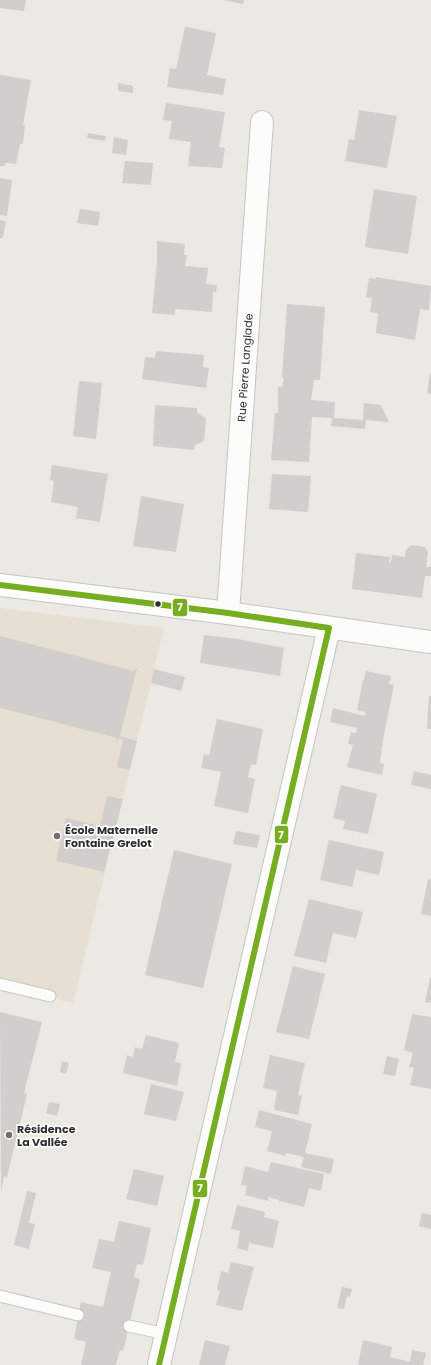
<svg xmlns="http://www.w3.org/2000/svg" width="431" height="1365" viewBox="0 0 431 1365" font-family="Poppins,sans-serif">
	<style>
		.education { fill: #e6e0d3 }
		.building { fill: #d1cecb }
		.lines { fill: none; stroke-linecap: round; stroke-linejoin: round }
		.service-casing { stroke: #c5c4c5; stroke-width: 13 }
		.minor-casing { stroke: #c5c4c5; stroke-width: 24 }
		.service { stroke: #fcfcfb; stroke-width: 11 }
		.minor { stroke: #fcfcfb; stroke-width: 22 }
		.bus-1-casing { stroke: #fff; stroke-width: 9 }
		.bus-1 { stroke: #77ad20; stroke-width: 6 }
		.bus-dot { fill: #2e2e2e; stroke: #fff; stroke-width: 1.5 }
		.poi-dot { fill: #706f6e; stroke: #fff; stroke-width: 1.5 }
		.labels { text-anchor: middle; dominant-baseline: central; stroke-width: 3.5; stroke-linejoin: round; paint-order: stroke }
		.street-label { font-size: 11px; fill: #2e2e2e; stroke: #fff }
		.poi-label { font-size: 11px; font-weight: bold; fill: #2e2e2e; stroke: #fff; text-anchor: start }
		.line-badge { stroke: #fff; stroke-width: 1.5 }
		.badge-label { font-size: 11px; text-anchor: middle; font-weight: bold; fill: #fff }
	</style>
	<rect width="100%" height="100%" fill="#ece8e4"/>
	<!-- education -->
	<polygon class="education" points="0,608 164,628 73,1003 0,984"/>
	<!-- building -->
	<g class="building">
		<polygon points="0,0 26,0 24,11 0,8"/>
		<polygon points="223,0 244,0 243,4"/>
		<polygon points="185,27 216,33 207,75 226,79 223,95 167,87 170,68 176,69"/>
		<polygon points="0,75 31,80 23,125 25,125 23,144 20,144 16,164 5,163 5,166 0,166"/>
		<polygon points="118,83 133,86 133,93 118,91"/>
		<polygon points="166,103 225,112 219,147 225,148 222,168 188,166 191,142 169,139 172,121 163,120"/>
		<polygon points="359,110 397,116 387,168 345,161 349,139 354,140"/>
		<polygon points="88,133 106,136 105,141 87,138"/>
		<polygon points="114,137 128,140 126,155 112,153"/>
		<polygon points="125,161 153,163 151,185 122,183"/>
		<polygon points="0,178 12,180 7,216 0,215"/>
		<polygon points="374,189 417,196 408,254 365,247"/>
		<polygon points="80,209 100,212 98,226 77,223"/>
		<polygon points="0,220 6,221 3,237 0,239"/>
		<polygon points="157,241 185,244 184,255 187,255 185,266 208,268 206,284 217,285 216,292 213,291 212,312 175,309 175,315 152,313 157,262"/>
		<polygon points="376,277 431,286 429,310 420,309 415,340 376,333 378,313 370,312 372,298 366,297 369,278 376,279"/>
		<polygon points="287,304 325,307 320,380 314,380 311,400 335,402 334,418 363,420 364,403 381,405 389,422 366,420 365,429 331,426 332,418 312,417 309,462 271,460 275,413 278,413 278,387 282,387 284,378 282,378"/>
		<polygon points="156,351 204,355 203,367 209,368 206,388 142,379 145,357 155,358"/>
		<polygon points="430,373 431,373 431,394 427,393"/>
		<polygon points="79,381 102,383 96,439 73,436"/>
		<polygon points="155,405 197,408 197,413 206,418 204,441 195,445 194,450 153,446"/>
		<polygon points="52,465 108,474 100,522 76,518 78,507 51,502 54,481 50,480"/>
		<polygon points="272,474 311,476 308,512 269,509"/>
		<polygon points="141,496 184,504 176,552 133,546"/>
		<polygon points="411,545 425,547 428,553 426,567 431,567 431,576 425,576 422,598 352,589 356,553 390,557 389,562 391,562 392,555 405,557 406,550"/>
		<polygon points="204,635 238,639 284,648 280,676 200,663"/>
		<polygon points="0,636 134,671 136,668 137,668 120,736 137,741 130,770 117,767 123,739 119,738 118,741 117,740 117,738 0,708"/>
		<polygon points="154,669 185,677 181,691 151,683"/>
		<polygon points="366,671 391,676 389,684 394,685 381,750 382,750 380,763 384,764 382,775 347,767 353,745 348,744 351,732 356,733 357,728 330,722 333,708 365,716 366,712 357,710 363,680 364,679"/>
		<polygon points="429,696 431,696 431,729 427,729"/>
		<polygon points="217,719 263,729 256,765 251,764 248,777 255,779 248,813 214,806 221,772 201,768 204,754 209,755"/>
		<polygon points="414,771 431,775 431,789 411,785"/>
		<polygon points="341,785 377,794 368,834 343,829 345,821 333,818"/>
		<polygon points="107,796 123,799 104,872 56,861 66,818 100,826"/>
		<polygon points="236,831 260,835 257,848 233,844"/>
		<polygon points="329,840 384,852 379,875 356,870 352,887 320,880"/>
		<polygon points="174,850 232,864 203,988 145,975"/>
		<polygon points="428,879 431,880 431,916 421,914"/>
		<polygon points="309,899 363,912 356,938 333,933 326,963 294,956"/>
		<polygon points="293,966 325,974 309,1039 276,1032"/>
		<polygon points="430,978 431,978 431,1003 425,1002"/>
		<polygon points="0,1012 42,1022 24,1093 27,1094 7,1177 4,1176 1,1192"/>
		<polygon points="412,1014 431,1017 431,1089 410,1085 414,1068 409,1067 413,1053 404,1050"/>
		<polygon points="146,1035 179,1043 175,1062 181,1063 177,1086 123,1073 127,1055 133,1057 135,1047 142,1049"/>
		<polygon points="270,1055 305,1063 298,1095 302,1096 298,1115 274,1110 277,1091 263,1088"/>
		<polygon points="387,1056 399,1059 395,1076 383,1074"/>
		<polygon points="62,1061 69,1063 66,1074 60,1072"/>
		<polygon points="151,1084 184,1092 176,1121 144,1114"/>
		<polygon points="49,1102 60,1104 57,1116 46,1113"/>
		<polygon points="259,1110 312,1124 305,1153 334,1159 331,1174 301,1167 304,1157 286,1153 286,1156 267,1151 272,1131 255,1127"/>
		<polygon points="271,1162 324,1174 321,1191 309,1188 304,1207 279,1201 279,1200 268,1197 268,1201 245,1195 247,1186 241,1185 245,1166 268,1172"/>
		<polygon points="134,1169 164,1176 157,1206 126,1199"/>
		<polygon points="27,1191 36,1193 29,1223 35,1224 29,1249 14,1245"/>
		<polygon points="237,1205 265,1212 264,1217 279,1221 273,1248 249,1243 248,1251 237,1248 240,1231 231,1229"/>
		<polygon points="422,1213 431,1215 431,1229 419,1226"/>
		<polygon points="119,1221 151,1228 143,1265 137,1264 134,1277 140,1279 123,1351 120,1350 116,1365 81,1365 86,1342 74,1339 81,1302 103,1307 111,1272 92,1268 99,1239 114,1242"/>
		<polygon points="231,1262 254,1267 242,1311 216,1305 220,1291 217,1290 221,1271 228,1273"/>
		<polygon points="342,1287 352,1289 350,1297 347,1296 344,1309 337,1308"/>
		<polygon points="205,1340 230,1346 225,1365 199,1365"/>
		<polygon points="363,1340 392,1347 390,1357 410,1362 412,1350 426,1353 423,1365 358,1365"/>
	</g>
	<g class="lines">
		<defs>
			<g id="service">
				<polyline points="0,984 50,996"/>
				<polyline points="0,1296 78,1315"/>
				<polyline points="129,1326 166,1334"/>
			</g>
			<g id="minor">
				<polyline points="0,585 228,613 431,642"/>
				<path id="s1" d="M228 613 262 122"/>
				<polyline points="159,1365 329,628"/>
			</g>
		</defs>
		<!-- service casing -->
		<use href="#service" class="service-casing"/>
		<!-- minor casing -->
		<use href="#minor" class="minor-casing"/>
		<!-- service -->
		<use href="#service" class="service"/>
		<!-- minor -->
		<use href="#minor" class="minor"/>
		<defs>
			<polyline id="bus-1" points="0,585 228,613 329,628 159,1365"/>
		</defs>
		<!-- bus-1 casing -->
		<use href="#bus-1" class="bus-1-casing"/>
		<!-- bus-1 -->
		<use href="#bus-1" class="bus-1"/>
	</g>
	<!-- markers -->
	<circle class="bus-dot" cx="158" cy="604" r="3.5"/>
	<g class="poi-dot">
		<circle cx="57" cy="836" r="4"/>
		<circle cx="9" cy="1135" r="4"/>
	</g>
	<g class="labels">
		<!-- street labels -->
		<g class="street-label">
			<text stroke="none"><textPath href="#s1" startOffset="246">Rue Pierre Langlade</textPath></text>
		</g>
		<!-- poi labels -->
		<g class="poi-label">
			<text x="65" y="830">École Maternelle<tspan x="65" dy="13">Fontaine Grelot</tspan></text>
			<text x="17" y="1129">Résidence<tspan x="17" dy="13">La Vallée</tspan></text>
		</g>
	</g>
	<g class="line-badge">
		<rect x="172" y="598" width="16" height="19" rx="4" fill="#77ad20"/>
		<rect x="274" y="825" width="15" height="19" rx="4" fill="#77ad20"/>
		<rect x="192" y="1179" width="16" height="19" rx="4" fill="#77ad20"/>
	</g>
	<g class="badge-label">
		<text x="180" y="611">7</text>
		<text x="281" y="839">7</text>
		<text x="200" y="1192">7</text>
	</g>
</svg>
